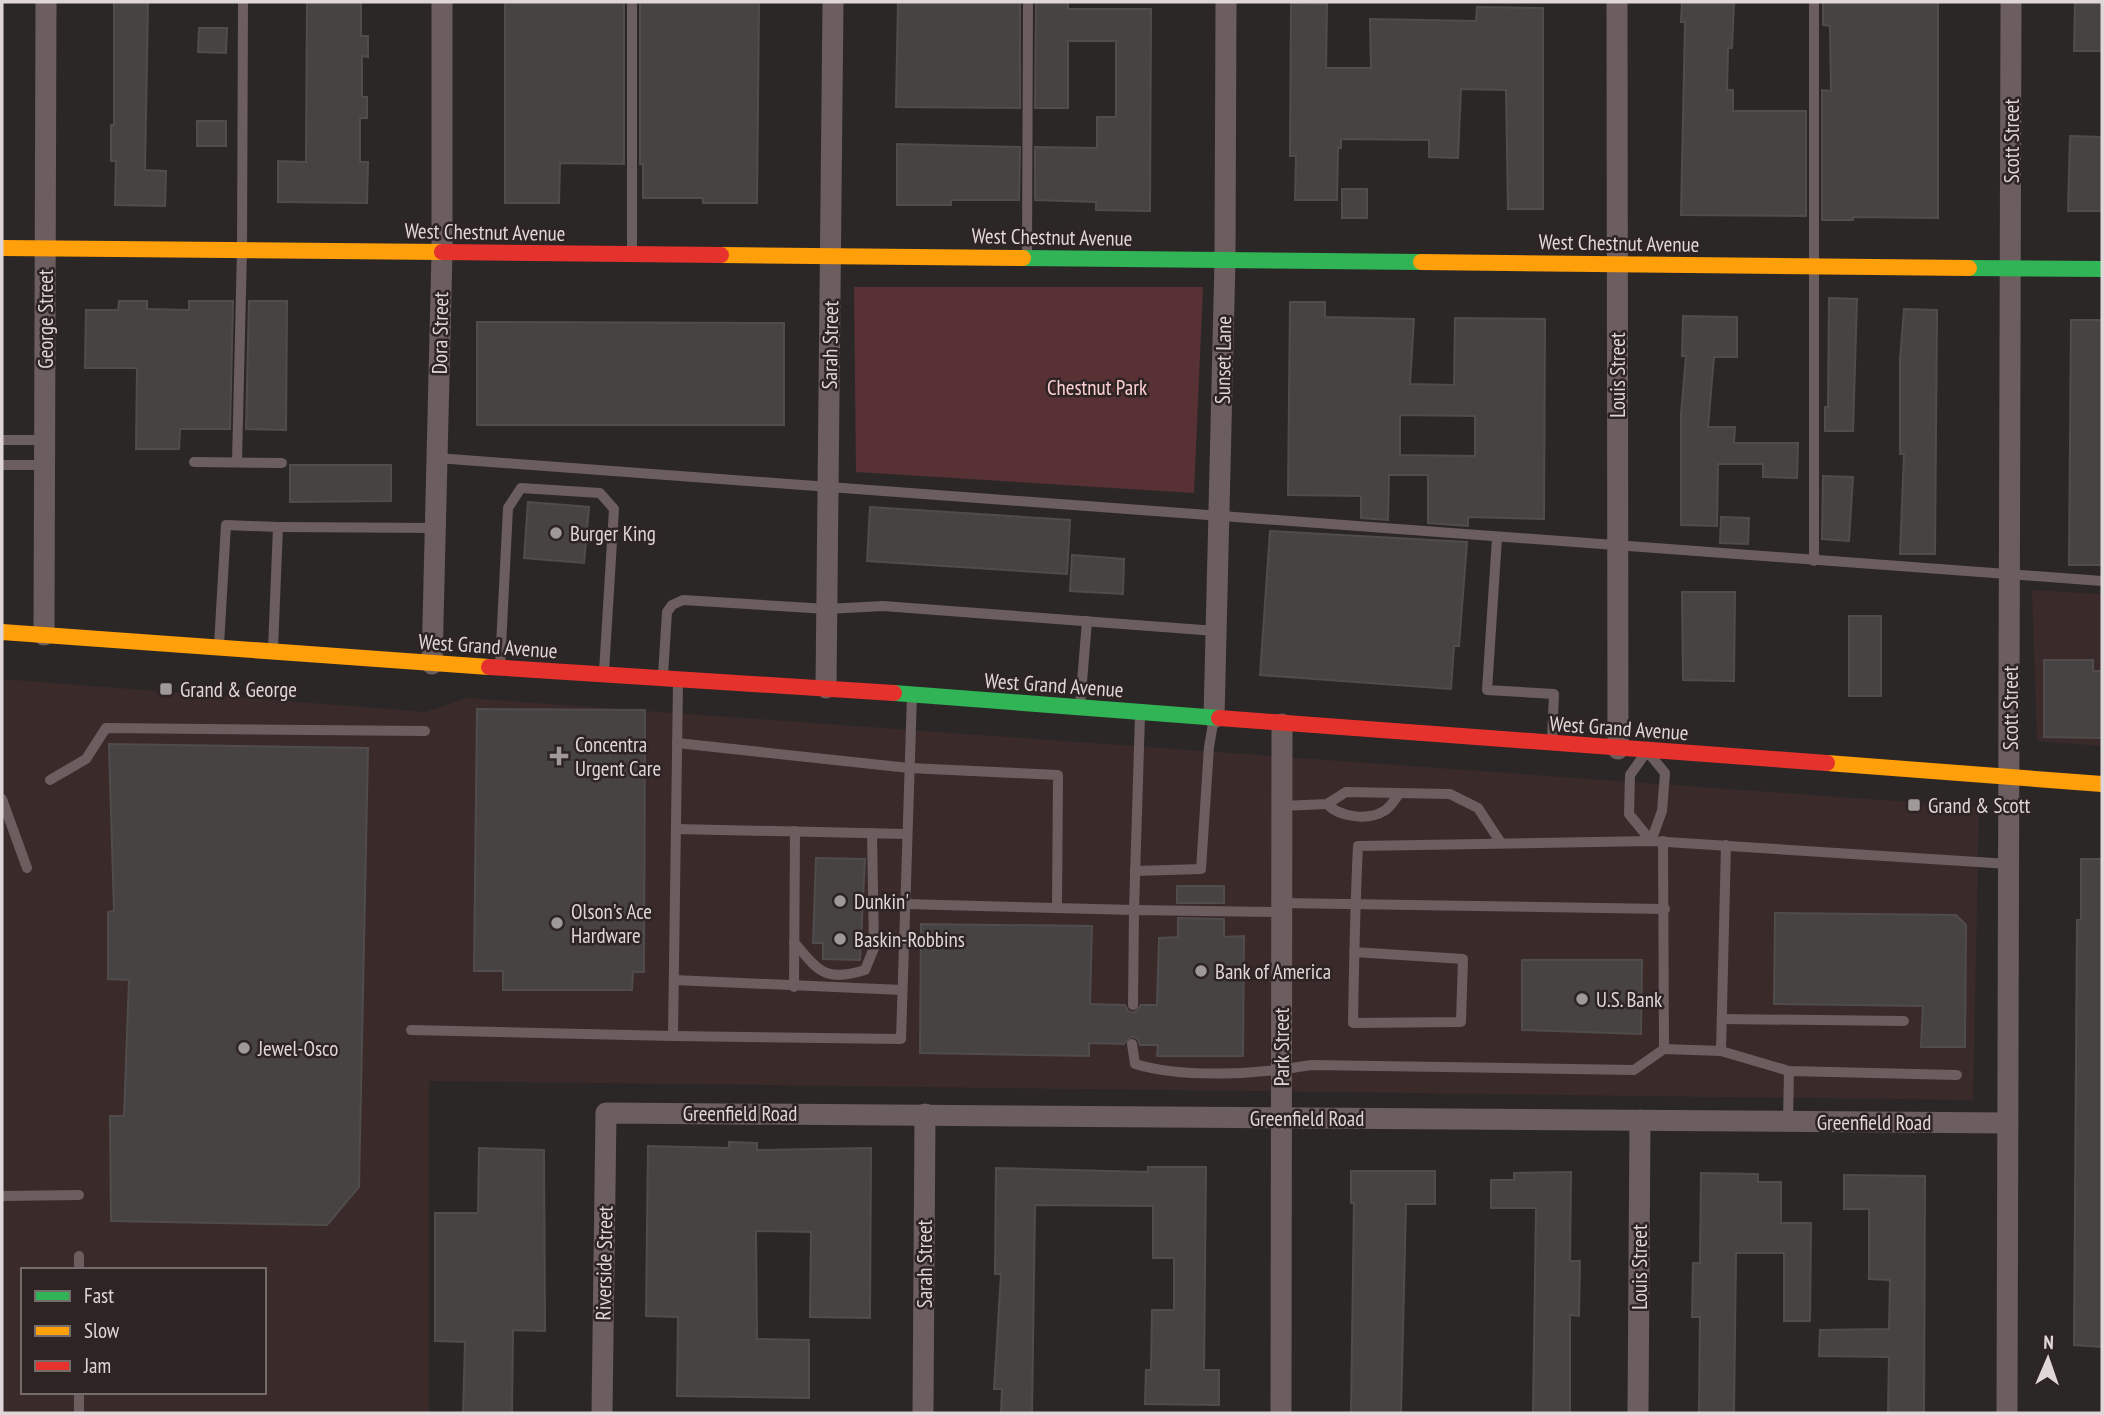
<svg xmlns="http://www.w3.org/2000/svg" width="2104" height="1415" viewBox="0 0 2104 1415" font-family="'PT Sans Narrow',sans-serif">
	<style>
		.built { fill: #3a2a2a; fill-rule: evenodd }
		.green { fill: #573134 }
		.building { fill: #474343; stroke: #514c4c; stroke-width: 2; fill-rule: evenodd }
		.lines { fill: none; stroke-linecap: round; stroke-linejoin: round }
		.lane { stroke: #6c5d5e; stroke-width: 10 }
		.street { stroke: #6c5d5e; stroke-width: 21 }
		.fast { stroke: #30b455; stroke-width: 16 }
		.slow { stroke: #ff9f0a; stroke-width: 16 }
		.jam { stroke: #e5322d; stroke-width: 16 }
		.poi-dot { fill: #a09999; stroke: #2f2424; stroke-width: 2.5 }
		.labels { text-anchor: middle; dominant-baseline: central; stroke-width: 5; stroke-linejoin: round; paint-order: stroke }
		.street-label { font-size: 21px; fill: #dfd7d7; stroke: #2f2424 }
		.park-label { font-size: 21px; fill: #fdd0d2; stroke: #2f2424 }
		.poi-label { font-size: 21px; fill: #dfd7d7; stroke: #2f2424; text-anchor: start }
	</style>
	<rect width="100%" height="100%" fill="#2c2727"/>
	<!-- built -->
	<g class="built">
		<polygon points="2032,590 2102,594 2102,746 2037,741"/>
		<path d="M2 679 426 712 467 698 1979 807 1973 1100 429 1081V1413H2ZM23 1270H264V1392H23Z"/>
	</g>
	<!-- green -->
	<polygon class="green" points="854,287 1203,287 1194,493 856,472"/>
	<!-- building -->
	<g class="building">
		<polygon points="114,2 148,2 145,170 166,171 165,206 115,205 116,161 111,161 111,125 114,125"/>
		<polygon points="307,2 361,2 361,36 368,36 368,57 362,56 362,97 367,97 367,118 360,118 360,162 368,162 367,203 278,202 278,161 306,162"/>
		<polygon points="505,2 624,2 624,164 560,163 559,203 505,203"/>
		<polygon points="640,2 759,2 757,203 703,203 703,198 643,198 643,164 640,164"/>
		<polygon points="898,2 1020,2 1020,108 896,107"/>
		<polygon points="1036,2 1068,2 1068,9 1151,9 1150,211 1096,210 1096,202 1035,200 1035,147 1097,148 1097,117 1116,117 1116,41 1068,41 1068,108 1035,108"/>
		<polygon points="1682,2 1734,2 1732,48 1728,48 1727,90 1733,90 1733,111 1806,111 1806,216 1681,215 1685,22 1681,22"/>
		<polygon points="1823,2 1938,2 1938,218 1853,217 1853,220 1822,220 1822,90 1831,91 1830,26 1823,25"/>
		<polygon points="2075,2 2102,2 2102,51 2074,51"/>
		<polygon points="1291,3 1327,4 1326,68 1371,68 1370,19 1476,21 1477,7 1543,8 1543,209 1508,209 1506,90 1461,89 1458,158 1429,157 1429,140 1341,139 1341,148 1338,148 1337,200 1295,200 1296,156 1290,156"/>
		<polygon points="199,28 227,28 226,53 198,52"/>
		<rect x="197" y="121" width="29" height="25"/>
		<polygon points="2070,136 2102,137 2102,211 2068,211"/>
		<polygon points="897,144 1020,147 1019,200 951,200 951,205 897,205"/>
		<rect x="1342" y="189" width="25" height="29"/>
		<polygon points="1829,298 1857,299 1853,431 1825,431 1825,407 1828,407"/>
		<polygon points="119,301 147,301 147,309 189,310 189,301 233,301 230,429 180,429 179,449 136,449 137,368 85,368 86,310 118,310"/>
		<polygon points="249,301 287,301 286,430 246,429"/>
		<path d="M1290 302H1325V317L1414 319 1410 384 1454 385 1455 318 1545 319 1544 519 1468 517V526L1428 523V475H1389L1388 520 1361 518V496L1288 495ZM1400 415 1475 416V456L1400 455Z"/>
		<polygon points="1904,309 1937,310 1935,554 1900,554 1904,454 1900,454 1900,359"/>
		<polygon points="1683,316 1737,317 1737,357 1714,357 1708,427 1735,427 1734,443 1798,443 1797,478 1763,477 1763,464 1718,464 1717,526 1681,525 1681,414 1686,356 1682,356"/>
		<polygon points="2071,320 2102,320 2102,565 2069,565"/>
		<polygon points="477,322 784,323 784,425 477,425"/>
		<polygon points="290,465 391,465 391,501 290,502"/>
		<polygon points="1823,476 1853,477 1849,541 1822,539"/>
		<polygon points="528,502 589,507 584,563 524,558"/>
		<polygon points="870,507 1070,520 1067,574 867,561"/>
		<polygon points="1721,517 1749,518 1748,544 1720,543"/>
		<polygon points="1270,531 1467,542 1459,646 1454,646 1451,689 1260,675"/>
		<polygon points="1072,555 1124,559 1123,594 1070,591"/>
		<polygon points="1682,592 1735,592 1734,681 1683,680"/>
		<rect x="1849" y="616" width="32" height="80"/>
		<polygon points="2044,660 2093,660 2093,671 2102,671 2102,738 2044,737"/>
		<polygon points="477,709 645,710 644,972 633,972 632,990 503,990 503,971 474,971"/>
		<polygon points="109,744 368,748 359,1187 327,1225 111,1221 110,1116 124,1116 129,980 108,979 108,912 114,911"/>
		<polygon points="816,858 865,859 860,960 823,959 823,943 813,943"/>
		<polygon points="2081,859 2102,859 2102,1347 2074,1345 2077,920 2081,920"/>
		<rect x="1177" y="886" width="47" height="17"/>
		<polygon points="1775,913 1956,915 1966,925 1965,1047 1921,1047 1923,1006 1774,1004"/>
		<polygon points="1178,918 1224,919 1224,937 1244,936 1243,1056 1157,1056 1158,1045 1140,1045 1138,1039 1132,1036 1124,1044 1089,1043 1089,1056 920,1053 921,924 1092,926 1090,1004 1125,1005 1128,1011 1134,1013 1141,1005 1157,1005 1159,938 1178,937"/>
		<polygon points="1522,960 1642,960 1641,1034 1522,1030"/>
		<polygon points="729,1142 757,1143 757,1150 871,1148 870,1318 810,1317 811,1232 756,1231 757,1339 809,1340 809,1398 677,1396 678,1317 646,1316 648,1146 729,1148"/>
		<polygon points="479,1148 544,1150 545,1331 513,1330 512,1413 463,1413 465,1342 435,1341 435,1213 478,1213"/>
		<polygon points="1148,1167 1206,1167 1204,1370 1219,1370 1219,1405 1145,1404 1146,1370 1151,1370 1152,1310 1174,1310 1174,1258 1153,1258 1153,1206 1035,1205 1032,1413 1001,1413 1002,1389 994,1389 1001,1274 995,1274 996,1168 1148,1172"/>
		<polygon points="1351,1171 1435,1171 1435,1204 1406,1204 1401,1413 1351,1413 1354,1203 1351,1203"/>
		<polygon points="1571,1172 1570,1261 1580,1261 1579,1316 1570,1315 1570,1413 1533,1413 1536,1208 1491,1208 1491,1180 1514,1180 1514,1173"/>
		<polygon points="1701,1173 1758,1174 1758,1182 1781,1182 1781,1223 1811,1223 1810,1321 1784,1321 1784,1253 1736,1253 1734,1413 1699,1413 1700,1317 1692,1317 1693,1263 1700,1263"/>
		<polygon points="1844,1175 1925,1176 1924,1413 1888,1413 1889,1357 1819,1356 1820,1330 1889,1329 1890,1280 1869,1279 1869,1209 1844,1209"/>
	</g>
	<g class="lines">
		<!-- lane -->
		<g class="lane">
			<polyline points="632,251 632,2"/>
			<polyline points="1027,255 1028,2"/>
			<polyline points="2,440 44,440"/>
			<polyline points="437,458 2102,581"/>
			<polyline points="194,462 282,463"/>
			<polyline points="237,462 242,250 243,2"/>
			<polyline points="2,465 44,465"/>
			<polyline points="278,527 435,528"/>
			<polyline points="1497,538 1487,690 1554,694 1552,740"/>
			<polyline points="1814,561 1814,2"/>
			<polyline points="219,645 226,525 278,527 273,649"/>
			<polyline points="500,666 508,508 521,488 600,493 614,509 604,672"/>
			<polyline points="663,675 667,612 672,605 683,600 827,609 883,606 1216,631"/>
			<polyline points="1080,706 1087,621"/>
			<polyline points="677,743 909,768 1058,775 1057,906"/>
			<polygon points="1647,751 1665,773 1662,811 1651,841 1629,814 1630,775"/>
			<polyline points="50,780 86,759 106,728 425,731"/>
			<polyline points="2,799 27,868"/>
			<path d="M1327 804C1339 817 1368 821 1384 811 1390 808 1395 799 1399 794"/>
			<polyline points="1282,806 1327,804 1346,792 1450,794 1478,808 1501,843"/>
			<polyline points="676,829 907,834"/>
			<polyline points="1663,841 1664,1049"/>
			<polyline points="1135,871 1201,869 1209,747 1214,718"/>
			<polyline points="1281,903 1665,909"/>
			<polyline points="905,904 1134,910 1140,715"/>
			<path d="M794 942C819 972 825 982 865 970L874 948 872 833"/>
			<path d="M1354 952 1463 959 1461 1022 1353 1023C1354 964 1355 905 1358 846L1651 841 2009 864"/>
			<polyline points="674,980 902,990"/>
			<polyline points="794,987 795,831"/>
			<polyline points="1133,1005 1134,910 1281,912"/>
			<polyline points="1722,1019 1904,1021"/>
			<polyline points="411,1030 673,1036 678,682"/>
			<polyline points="673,1036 901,1039 912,695"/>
			<path d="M1132 1044 1135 1064C1185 1079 1259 1074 1311 1065L1634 1070 1664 1049 1721 1051 1726 845"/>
			<polyline points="1721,1051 1789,1071 1957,1075"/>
			<polyline points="1788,1121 1789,1071"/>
			<polyline points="2,1196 79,1195"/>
			<polyline points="79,1256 79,1270"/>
			<polyline points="79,1392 79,1413"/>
		</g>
		<!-- street -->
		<g class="street">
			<polyline points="1617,2 1618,749"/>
			<polyline points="44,635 46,2"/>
			<polyline points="432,664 442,253 442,2"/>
			<polyline points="826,688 833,2"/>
			<polyline points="1214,718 1225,260 1226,2"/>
			<polyline points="602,1413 606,1113 2008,1123"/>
			<polyline points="923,1413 925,1114"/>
			<polyline points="1281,1413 1282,724"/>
			<polyline points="1638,1413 1640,1120"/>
			<polyline points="2007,1413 2011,2"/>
		</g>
		<!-- fast -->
		<g class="fast">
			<polyline points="1023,258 1421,262"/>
			<polyline points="1969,268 2102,269"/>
			<polyline points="894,693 1219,718"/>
		</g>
		<!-- slow -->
		<g class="slow">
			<polyline points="2,248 442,252"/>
			<polyline points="721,255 1023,258"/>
			<polyline points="1421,262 1969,268"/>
			<polyline points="2,632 489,667"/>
			<polyline points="1827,763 2102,784"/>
		</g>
		<!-- jam -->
		<g class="jam">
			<polyline points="442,252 721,255"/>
			<polyline points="489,667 894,693"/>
			<polyline points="1219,718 1827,763"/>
		</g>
	</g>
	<!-- markers -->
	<g class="poi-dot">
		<circle cx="556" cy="533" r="7"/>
		<rect x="159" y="682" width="14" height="14" rx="3.5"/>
		<path d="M555.5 745.5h7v7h7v7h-7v7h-7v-7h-7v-7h7z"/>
		<rect x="1907" y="798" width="14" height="14" rx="3.5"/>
		<circle cx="840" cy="901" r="7"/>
		<circle cx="557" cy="923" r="7"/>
		<circle cx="840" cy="939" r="7"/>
		<circle cx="1201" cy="971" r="7"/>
		<circle cx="1582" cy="999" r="7"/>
		<circle cx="244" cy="1048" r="7"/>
	</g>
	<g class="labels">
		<!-- street labels -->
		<g class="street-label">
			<text transform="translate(2011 141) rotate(-90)">Scott Street</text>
			<text transform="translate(485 232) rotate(1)">West Chestnut Avenue</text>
			<text transform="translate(1052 237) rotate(1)">West Chestnut Avenue</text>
			<text transform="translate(1619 243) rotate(1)">West Chestnut Avenue</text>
			<text transform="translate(45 319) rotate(-90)">George Street</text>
			<text transform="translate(440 333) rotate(-89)">Dora Street</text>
			<text transform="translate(830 345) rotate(-89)">Sarah Street</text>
			<text transform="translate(1223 360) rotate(-89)">Sunset Lane</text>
			<text transform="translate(1617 375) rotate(-90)">Louis Street</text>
			<text transform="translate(488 646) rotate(4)">West Grand Avenue</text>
			<text transform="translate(1054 685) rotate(4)">West Grand Avenue</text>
			<text transform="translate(2010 708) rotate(-90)">Scott Street</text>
			<text transform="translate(1619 728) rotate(4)">West Grand Avenue</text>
			<text transform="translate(1281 1047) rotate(-90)">Park Street</text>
			<text x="740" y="1113">Greenfield Road</text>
			<text x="1307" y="1118">Greenfield Road</text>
			<text x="1874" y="1122">Greenfield Road</text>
			<text transform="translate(604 1263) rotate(-89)">Riverside Street</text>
			<text transform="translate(924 1264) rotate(-90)">Sarah Street</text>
			<text transform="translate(1639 1267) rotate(-90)">Louis Street</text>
		</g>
		<!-- park labels -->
		<g class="park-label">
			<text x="1097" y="387">Chestnut Park</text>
		</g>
		<!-- poi labels -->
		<g class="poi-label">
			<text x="570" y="533">Burger King</text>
			<text x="180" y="689">Grand &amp; George</text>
			<text x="575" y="744">Concentra<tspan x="575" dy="24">Urgent Care</tspan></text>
			<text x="1928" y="805">Grand &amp; Scott</text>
			<text x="854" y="901">Dunkin'</text>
			<text x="571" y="911">Olson's Ace<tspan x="571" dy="24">Hardware</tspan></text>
			<text x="854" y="939">Baskin-Robbins</text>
			<text x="1215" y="971">Bank of America</text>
			<text x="1596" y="999">U.S. Bank</text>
			<text x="258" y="1048">Jewel-Osco</text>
		</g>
	</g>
	<!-- border -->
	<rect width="2104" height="1415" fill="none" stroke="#dfd7d7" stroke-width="7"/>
	<!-- legend -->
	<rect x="21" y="1268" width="245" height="126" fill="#2f2424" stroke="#756c6c" stroke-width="2"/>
	<rect x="35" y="1291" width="35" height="10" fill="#30b455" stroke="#756c6c" stroke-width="2"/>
	<text x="84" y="1303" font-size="21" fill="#dfd7d7">Fast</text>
	<rect x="35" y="1326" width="35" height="10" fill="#ff9f0a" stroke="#756c6c" stroke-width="2"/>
	<text x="84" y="1338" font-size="21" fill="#dfd7d7">Slow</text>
	<rect x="35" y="1361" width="35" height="10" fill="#e5322d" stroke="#756c6c" stroke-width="2"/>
	<text x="84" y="1373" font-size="21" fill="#dfd7d7">Jam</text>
	<!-- north arrow -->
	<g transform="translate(2048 1359) rotate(2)" stroke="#2f2424" stroke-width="5" paint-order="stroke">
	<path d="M0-5L12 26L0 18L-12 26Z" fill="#dfd7d7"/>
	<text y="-10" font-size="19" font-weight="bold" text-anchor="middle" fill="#dfd7d7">N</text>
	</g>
</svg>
